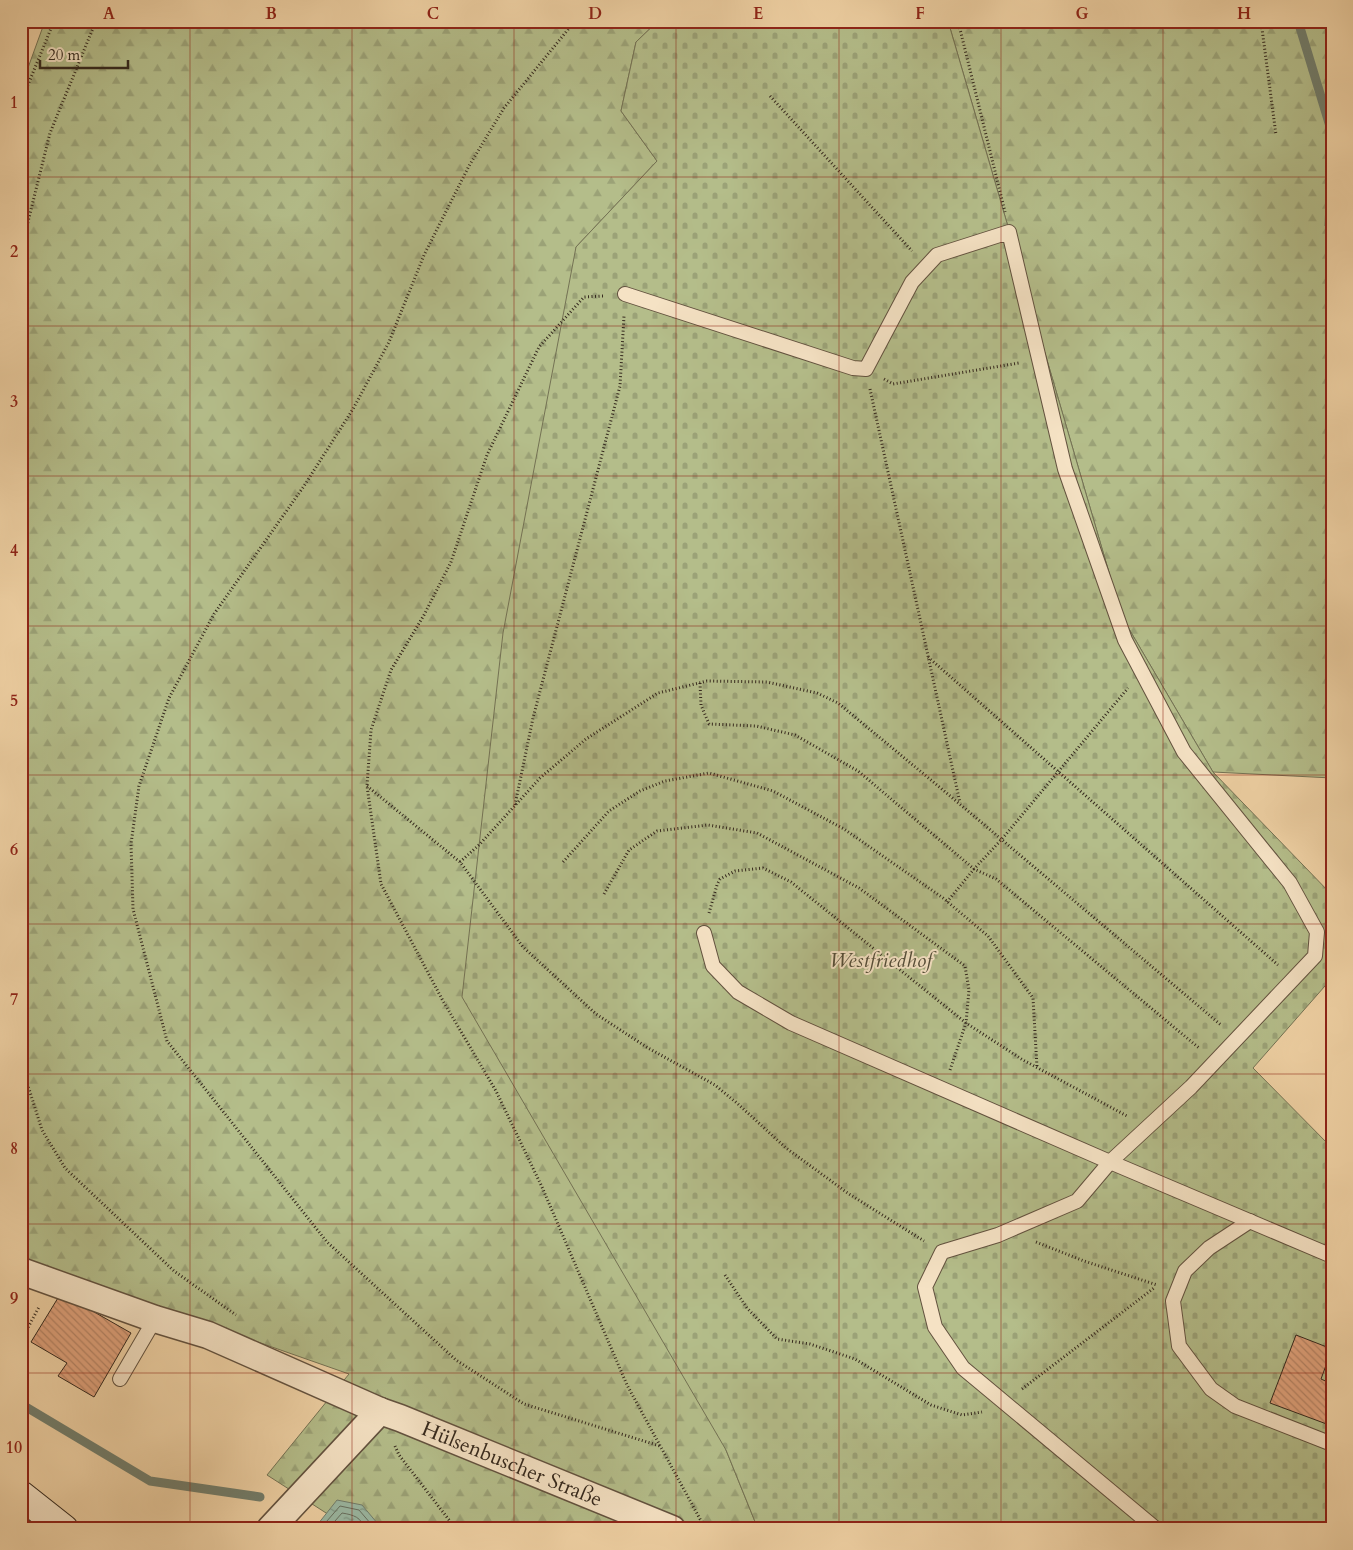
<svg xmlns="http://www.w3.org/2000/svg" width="1353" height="1550" viewBox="0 0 1353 1550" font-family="Cardo,serif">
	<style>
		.forest { fill: url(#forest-firs); stroke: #747254 }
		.cemetery { fill: url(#cemetery-stones); stroke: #747254 }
		.water { fill: url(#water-ripples); stroke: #727e6d }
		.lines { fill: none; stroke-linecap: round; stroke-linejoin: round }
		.shore { stroke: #687060; stroke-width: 1 }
		.stream { stroke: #727e6d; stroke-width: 9 }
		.building { fill: url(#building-back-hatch); stroke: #34281d }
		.service-casing { stroke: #63523f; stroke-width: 16 }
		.minor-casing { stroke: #63523f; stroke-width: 29 }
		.secondary-casing { stroke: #34281d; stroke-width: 30 }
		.path { stroke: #34281d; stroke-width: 3; stroke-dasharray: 1 2.5; stroke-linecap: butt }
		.service { stroke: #f5e2c4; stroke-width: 14 }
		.minor { stroke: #f5e2c4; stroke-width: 26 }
		.secondary { stroke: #f5e2c4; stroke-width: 28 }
		.grid { fill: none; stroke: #8f2418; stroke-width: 1; stroke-opacity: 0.55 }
		.labels { text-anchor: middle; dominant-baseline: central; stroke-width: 4; stroke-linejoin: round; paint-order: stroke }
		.park-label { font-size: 21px; font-style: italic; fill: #544d38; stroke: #f5e2c4 }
		.street-label { font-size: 21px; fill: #34281d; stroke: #f5e2c4 }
		.neatline { fill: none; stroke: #8f2418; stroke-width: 2 }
		.grid-label { font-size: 16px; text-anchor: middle; font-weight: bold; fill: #8f2418 }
	</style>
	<defs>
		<pattern id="forest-firs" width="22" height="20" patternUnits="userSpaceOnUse" patternTransform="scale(1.25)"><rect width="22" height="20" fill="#b4bd8a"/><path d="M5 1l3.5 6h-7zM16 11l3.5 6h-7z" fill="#9ba277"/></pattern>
		<pattern id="cemetery-stones" width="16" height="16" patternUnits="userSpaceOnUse" patternTransform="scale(1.25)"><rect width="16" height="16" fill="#b4bd8a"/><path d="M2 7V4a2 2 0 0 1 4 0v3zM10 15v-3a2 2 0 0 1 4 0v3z" fill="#9ba277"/></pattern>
		<pattern id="water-ripples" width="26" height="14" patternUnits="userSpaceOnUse" patternTransform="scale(1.25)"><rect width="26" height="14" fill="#9bb8a3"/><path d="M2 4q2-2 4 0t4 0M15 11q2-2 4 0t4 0" fill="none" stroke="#7f9684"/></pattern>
		<pattern id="building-back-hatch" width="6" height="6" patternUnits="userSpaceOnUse" patternTransform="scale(1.25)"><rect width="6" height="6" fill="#e0a27c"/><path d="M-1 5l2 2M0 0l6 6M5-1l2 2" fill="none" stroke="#b68465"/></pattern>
	</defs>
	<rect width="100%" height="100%" fill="#f0d2a5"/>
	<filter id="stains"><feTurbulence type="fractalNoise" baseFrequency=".004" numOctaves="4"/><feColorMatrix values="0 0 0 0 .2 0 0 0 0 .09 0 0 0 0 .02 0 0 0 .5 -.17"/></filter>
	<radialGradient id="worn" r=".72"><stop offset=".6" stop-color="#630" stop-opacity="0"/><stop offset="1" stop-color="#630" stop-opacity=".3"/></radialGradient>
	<!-- forest -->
	<g class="forest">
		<polygon points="45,21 658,21 636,42 621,111 657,161 576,247 726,1450 758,1529 351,1529 267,1475 349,1374 21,1259 21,87"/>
		<polygon points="948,21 1332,21 1332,778 1213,772 1122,617"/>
	</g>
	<!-- cemetery -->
	<polygon class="cemetery" points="658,21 948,21 1122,617 1213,772 1332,895 1332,978 1253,1068 1332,1148 1332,1522 1312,1529 758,1529 726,1450 462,997 503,633 576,247 657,161 621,111 636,42"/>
	<!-- water -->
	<g class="water">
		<polygon points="1332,199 1332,232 1325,226 1326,203"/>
		<polygon points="337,1500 362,1505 378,1524 376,1529 314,1529"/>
	</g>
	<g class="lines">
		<!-- shore -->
		<g class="shore">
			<polyline points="320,1529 340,1506 359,1510 371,1524 372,1529"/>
			<path d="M328 1529 342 1513C354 1515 361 1517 365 1529"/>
		</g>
		<!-- stream -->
		<g class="stream">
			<polyline points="1298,21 1332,133"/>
			<polyline points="21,1404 150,1481 260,1497"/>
		</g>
	</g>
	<!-- building -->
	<g class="building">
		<polygon points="61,1293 131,1333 94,1397 58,1376 67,1363 31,1342"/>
		<polygon points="1296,1335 1332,1349 1321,1379 1332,1384 1332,1426 1270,1403"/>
	</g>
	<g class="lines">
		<defs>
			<g id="service">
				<polyline points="625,294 853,368 866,369 912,282 937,255 1009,232 1065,469 1125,640 1184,752 1290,883 1317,932 1315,956 1191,1087 1110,1162 1077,1201 998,1235 942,1252 925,1287 935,1327 963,1368 1156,1529"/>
				<polyline points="704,933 713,966 738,992 791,1023 1110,1162 1332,1256"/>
				<polyline points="1250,1221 1209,1248 1185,1271 1173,1301 1179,1346 1211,1389 1235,1406 1332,1444"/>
				<polyline points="120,1379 155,1319"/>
			</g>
			<g id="minor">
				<path id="s1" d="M21 1271 155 1319 208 1335 380 1411 400 1418 672 1529"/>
				<polyline points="270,1529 380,1411"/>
			</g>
			<polyline id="secondary" points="21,1495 64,1529"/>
		</defs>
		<!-- service casing -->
		<use href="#service" class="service-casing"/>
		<!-- minor casing -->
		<use href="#minor" class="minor-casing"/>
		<!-- secondary casing -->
		<use href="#secondary" class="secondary-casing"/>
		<!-- path -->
		<g class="path">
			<polyline points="575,21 504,108 469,166 424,255 389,342 353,409 304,486 214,614 169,698 139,786 131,844 133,909 167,1041 327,1242 456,1360 524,1404 660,1446"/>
			<polyline points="958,21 1005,212"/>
			<polyline points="1261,21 1276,135"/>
			<polyline points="770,96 912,251"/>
			<polyline points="21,102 54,21"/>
			<polyline points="21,250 50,133 96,21"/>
			<polyline points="603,296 584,297 539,347 487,455 451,562 424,615 391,670 371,730 367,786 381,884 443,1001 496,1091 542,1187 627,1385 700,1519 708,1529"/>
			<polyline points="884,379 893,384 1019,363"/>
			<polyline points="870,389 960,803"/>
			<polyline points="928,657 1278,965"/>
			<polyline points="700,683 701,705 709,724 756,726 795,735 858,771 974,869 996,879 1199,1048"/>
			<polyline points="367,786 460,862 523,947 596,1014 648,1048 715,1085 738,1104 786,1148 849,1194 924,1241"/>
			<polyline points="515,805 533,718 620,386 624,316"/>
			<polyline points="460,862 480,844 540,778 586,739 658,693 707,681 767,682 817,693 838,703 949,795 1221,1025"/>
			<polyline points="563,862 609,811 640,791 665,781 709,773 773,791 844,829 943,898 988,936 1033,998 1037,1067"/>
			<polyline points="604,894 629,850 657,831 708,825 757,833 859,888 965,966 969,990 966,1023 950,1070"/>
			<polyline points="947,902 974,869 1002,839 1128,688"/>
			<polyline points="709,913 717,885 720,879 735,871 763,868 791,882 966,1023 1023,1060 1127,1116"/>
			<polyline points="21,1039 23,1070 42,1130 65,1168 174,1271 236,1315"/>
			<polyline points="1036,1242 1084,1261 1157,1285"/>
			<polyline points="725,1275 747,1308 777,1339 810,1344 855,1359 931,1405 962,1415 982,1412"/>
			<polyline points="21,1333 25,1333 39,1307"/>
			<polyline points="1022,1389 1154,1288"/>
			<polyline points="395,1446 399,1455 456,1529"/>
		</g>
		<!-- service -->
		<use href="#service" class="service"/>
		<!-- minor -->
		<use href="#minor" class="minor"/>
		<!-- secondary -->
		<use href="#secondary" class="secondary"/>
	</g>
	<!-- grid -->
	<path class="grid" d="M190 21V1529M352 21V1529M514 21V1529M676 21V1529M839 21V1529M1001 21V1529M1163 21V1529M21 177H1332M21 326H1332M21 476H1332M21 626H1332M21 775H1332M21 924H1332M21 1074H1332M21 1224H1332M21 1373H1332"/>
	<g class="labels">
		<!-- park labels -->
		<g class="park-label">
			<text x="881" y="960">Westfriedhof</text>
		</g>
		<!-- street labels -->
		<g class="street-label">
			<text stroke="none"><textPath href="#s1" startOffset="528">Hülsenbuscher Straße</textPath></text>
		</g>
	</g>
	<!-- margin -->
	<rect width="1353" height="1550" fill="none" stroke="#f0d2a5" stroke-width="55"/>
	<!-- scale -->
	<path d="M40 60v8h88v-8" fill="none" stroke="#34281d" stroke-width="2.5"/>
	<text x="48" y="60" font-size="15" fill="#34281d" stroke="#f5e2c4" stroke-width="4" paint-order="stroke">20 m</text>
	<rect x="28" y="28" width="1298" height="1494" class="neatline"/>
	<g class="grid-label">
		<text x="109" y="19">A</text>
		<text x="271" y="19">B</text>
		<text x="433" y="19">C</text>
		<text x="595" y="19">D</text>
		<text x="758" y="19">E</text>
		<text x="920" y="19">F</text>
		<text x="1082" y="19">G</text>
		<text x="1244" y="19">H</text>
		<text x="14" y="108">1</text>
		<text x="14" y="257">2</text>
		<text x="14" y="407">3</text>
		<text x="14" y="556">4</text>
		<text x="14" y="706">5</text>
		<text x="14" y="855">6</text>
		<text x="14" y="1005">7</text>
		<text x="14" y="1154">8</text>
		<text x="14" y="1304">9</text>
		<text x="14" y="1453">10</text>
	</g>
	<rect width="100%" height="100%" filter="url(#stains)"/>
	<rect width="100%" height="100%" fill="url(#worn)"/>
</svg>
